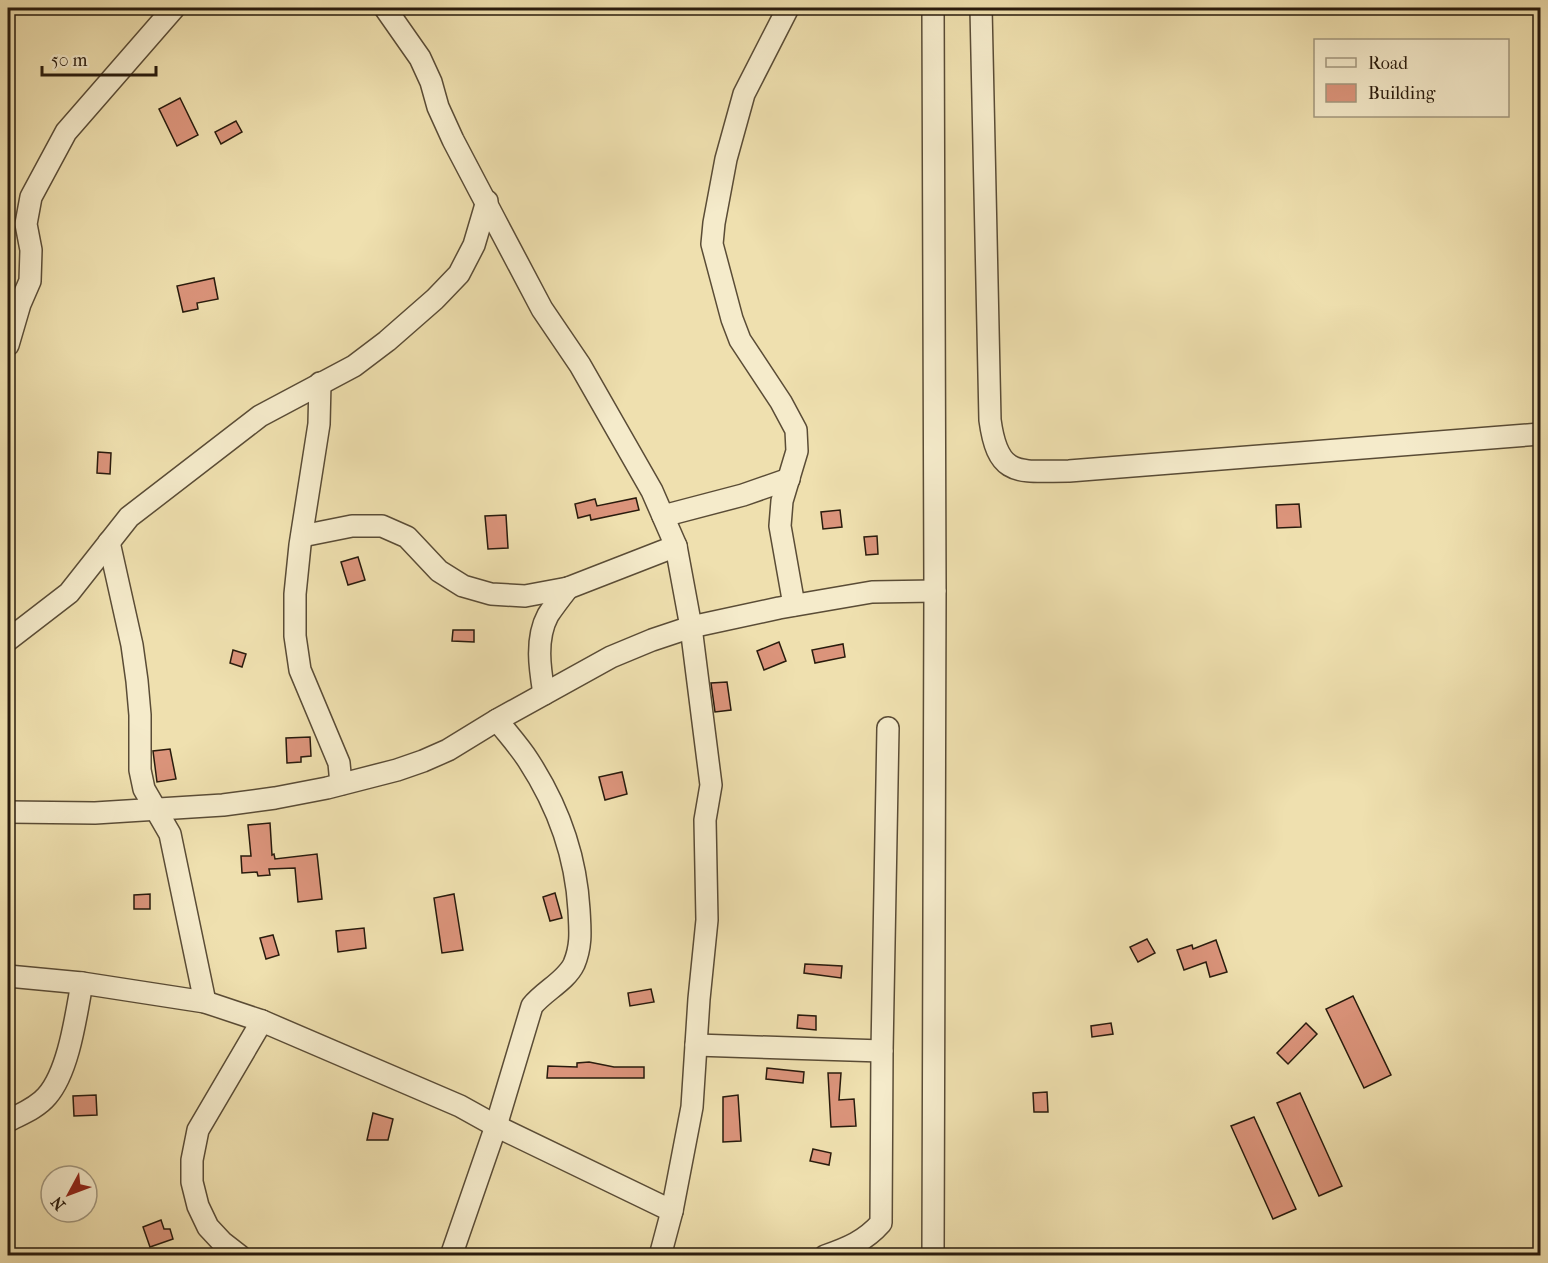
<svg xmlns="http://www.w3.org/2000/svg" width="1548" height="1263" viewBox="0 0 1548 1263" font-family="'IM FELL French Canon',serif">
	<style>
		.building { fill: #db947b; stroke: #291b0d; stroke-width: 1.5 }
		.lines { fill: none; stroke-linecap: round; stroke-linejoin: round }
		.minor-casing { stroke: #5a4c36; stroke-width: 24 }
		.minor { stroke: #f5ebcb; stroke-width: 21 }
	</style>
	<rect width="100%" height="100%" fill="#efe0af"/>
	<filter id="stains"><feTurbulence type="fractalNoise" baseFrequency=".00333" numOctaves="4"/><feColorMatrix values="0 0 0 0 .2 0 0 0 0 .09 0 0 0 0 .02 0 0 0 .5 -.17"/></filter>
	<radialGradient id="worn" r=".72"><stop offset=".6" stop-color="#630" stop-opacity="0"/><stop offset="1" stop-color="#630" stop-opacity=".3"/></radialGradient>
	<!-- building -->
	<g class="building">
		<polygon points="180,98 198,135 177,146 159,109"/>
		<polygon points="236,121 242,132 221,144 215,132"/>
		<polygon points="214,278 218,299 197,303 198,309 183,312 177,286"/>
		<polygon points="98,452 111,453 110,474 97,473"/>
		<polygon points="636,498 639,510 591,520 590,515 578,518 575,504 595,499 597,506"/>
		<polygon points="1299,504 1301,527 1277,528 1276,505"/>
		<polygon points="840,510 842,527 823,529 821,512"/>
		<polygon points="506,515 508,548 488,549 485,516"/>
		<polygon points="877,536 878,554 866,555 864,537"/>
		<polygon points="358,557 365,580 348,585 341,562"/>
		<polygon points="453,630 474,630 474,642 452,641"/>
		<polygon points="779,642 786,661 764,670 757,651"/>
		<polygon points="843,644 845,657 815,663 812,650"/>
		<polygon points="233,650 246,654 242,667 230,663"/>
		<polygon points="727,682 731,710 715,712 711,683"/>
		<polygon points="310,737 311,756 301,757 301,762 287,763 286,738"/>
		<polygon points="170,749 176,779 157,782 153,751"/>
		<polygon points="622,772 627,794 605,800 599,777"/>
		<polygon points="270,823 272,855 274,854 275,859 317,854 322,899 298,902 295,868 269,869 270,875 258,876 257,872 242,873 241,856 251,856 248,825"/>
		<polygon points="555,893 562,918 550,921 543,897"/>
		<polygon points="150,894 150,909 134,909 134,895"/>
		<polygon points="454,894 463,950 442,953 434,898"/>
		<polygon points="364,928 366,948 338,952 336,931"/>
		<polygon points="273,935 279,955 266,959 260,938"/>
		<polygon points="1147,939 1155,953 1138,962 1130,947"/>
		<polygon points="1216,940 1227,972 1210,977 1206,962 1184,970 1177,950 1192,945 1193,949"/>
		<polygon points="805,964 842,966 841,978 804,973"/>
		<polygon points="651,989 654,1002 630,1006 628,993"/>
		<polygon points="1353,996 1391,1075 1364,1088 1326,1009"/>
		<polygon points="798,1015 816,1016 816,1030 797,1028"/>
		<polygon points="1111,1023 1113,1034 1092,1037 1091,1026"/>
		<polygon points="1306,1023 1317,1034 1288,1064 1277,1053"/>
		<polygon points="589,1062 614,1067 644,1067 644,1078 547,1078 548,1066 577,1067 577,1063"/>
		<polygon points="767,1068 804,1072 803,1083 766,1079"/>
		<polygon points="828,1073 841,1073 839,1100 854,1099 856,1126 831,1127"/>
		<polygon points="1047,1092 1048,1112 1034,1112 1033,1093"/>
		<polygon points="1300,1093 1342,1186 1319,1196 1277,1103"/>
		<polygon points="96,1095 97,1115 74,1116 73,1096"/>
		<polygon points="738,1095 741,1141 723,1142 723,1097"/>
		<polygon points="373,1113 393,1119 388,1140 367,1140"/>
		<polygon points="1254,1117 1296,1209 1273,1219 1231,1126"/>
		<polygon points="813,1149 831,1153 829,1165 810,1161"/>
		<polygon points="161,1220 164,1229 170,1229 173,1239 150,1247 143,1227"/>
	</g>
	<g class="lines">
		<defs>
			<g id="minor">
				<polyline points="385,8 420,58 431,82 438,107 453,140 495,220 542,309 580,365 652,491 676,546 691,627 711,785 705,820 707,920 699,999 692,1107 672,1211 660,1256"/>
				<polyline points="788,8 744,94 726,159 714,223 712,244 732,319 740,340 781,402 796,430 797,451 782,501 780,526 794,605"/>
				<polyline points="933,8 935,591 933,1256"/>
				<path d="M981 8 990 420C998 479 1019 471 1069 471L1540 434"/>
				<polyline points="8,345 20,304 30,281 31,250 26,224 31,197 66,132 174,8"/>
				<polyline points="320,383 319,424 300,545 295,594 295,636 300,670 339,763 341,784"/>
				<polyline points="663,516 743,495 789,479"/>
				<polyline points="302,536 352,526 382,526 407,537 439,571 463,586 491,594 525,596 568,588 676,546"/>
				<polyline points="109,542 132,645 137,681 140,715 140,770 144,789 170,834 205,1002"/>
				<polyline points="8,640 69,593 129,517 260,416 354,366 387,341 435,299 459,274 474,245 487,201"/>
				<path d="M544 694C540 669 535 639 548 615 554 606 561 597 568 588"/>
				<polyline points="8,812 95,813 223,805 275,798 327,788 397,770 423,761 448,750 497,720 611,657 652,640 691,627 779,608 872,592 935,591"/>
				<polyline points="8,976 82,983 205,1002 262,1021 460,1106 496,1126 672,1211"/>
				<polyline points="696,1045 882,1051"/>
				<path d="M8 1121C21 1114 37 1108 47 1096 69 1071 76 1015 82 983"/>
				<polyline points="240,1256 222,1242 208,1227 198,1206 192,1182 192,1160 198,1130 262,1021"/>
				<path d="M451 1256 496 1126 532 1006C544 991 566 981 574 964 582 945 580 929 579 910 576 856 558 806 528 760 519 746 507 733 497 720"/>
				<path d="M825 1256C848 1248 865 1241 881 1223L882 1051 888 728"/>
			</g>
		</defs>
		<!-- minor casing -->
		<use href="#minor" class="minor-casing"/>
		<!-- minor -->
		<use href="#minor" class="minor"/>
	</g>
	<!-- margin -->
	<rect width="1548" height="1263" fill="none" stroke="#efe0af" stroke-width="30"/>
	<rect x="9" y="9" width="1530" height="1245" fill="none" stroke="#291b0d" stroke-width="3"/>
	<rect x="15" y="15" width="1518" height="1233" fill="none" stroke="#291b0d" stroke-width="1.5"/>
	<!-- legend -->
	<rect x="1314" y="39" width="195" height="78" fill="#f5ebcb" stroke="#a3987f" stroke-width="1.5"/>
	<rect x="1326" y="58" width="30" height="9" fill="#f5ebcb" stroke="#a3987f" stroke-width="1.5"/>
	<text x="1368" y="69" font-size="18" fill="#291b0d">Road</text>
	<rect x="1326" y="84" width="30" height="18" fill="#db947b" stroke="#a3987f" stroke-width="1.5"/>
	<text x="1368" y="99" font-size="18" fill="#291b0d">Building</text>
	<!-- north arrow -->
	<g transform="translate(69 1194) rotate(229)"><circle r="28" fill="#f5ebcb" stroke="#a3987f" stroke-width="1.5"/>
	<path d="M0-4.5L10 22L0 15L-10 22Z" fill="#8f2418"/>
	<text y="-9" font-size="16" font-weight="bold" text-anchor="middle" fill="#291b0d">N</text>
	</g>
	<!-- scale -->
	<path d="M42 66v9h114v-9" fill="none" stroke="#291b0d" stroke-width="3"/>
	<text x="51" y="66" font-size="18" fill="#291b0d" stroke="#f5ebcb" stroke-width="4.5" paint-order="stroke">50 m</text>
	<rect width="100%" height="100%" filter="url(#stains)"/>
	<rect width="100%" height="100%" fill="url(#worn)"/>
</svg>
